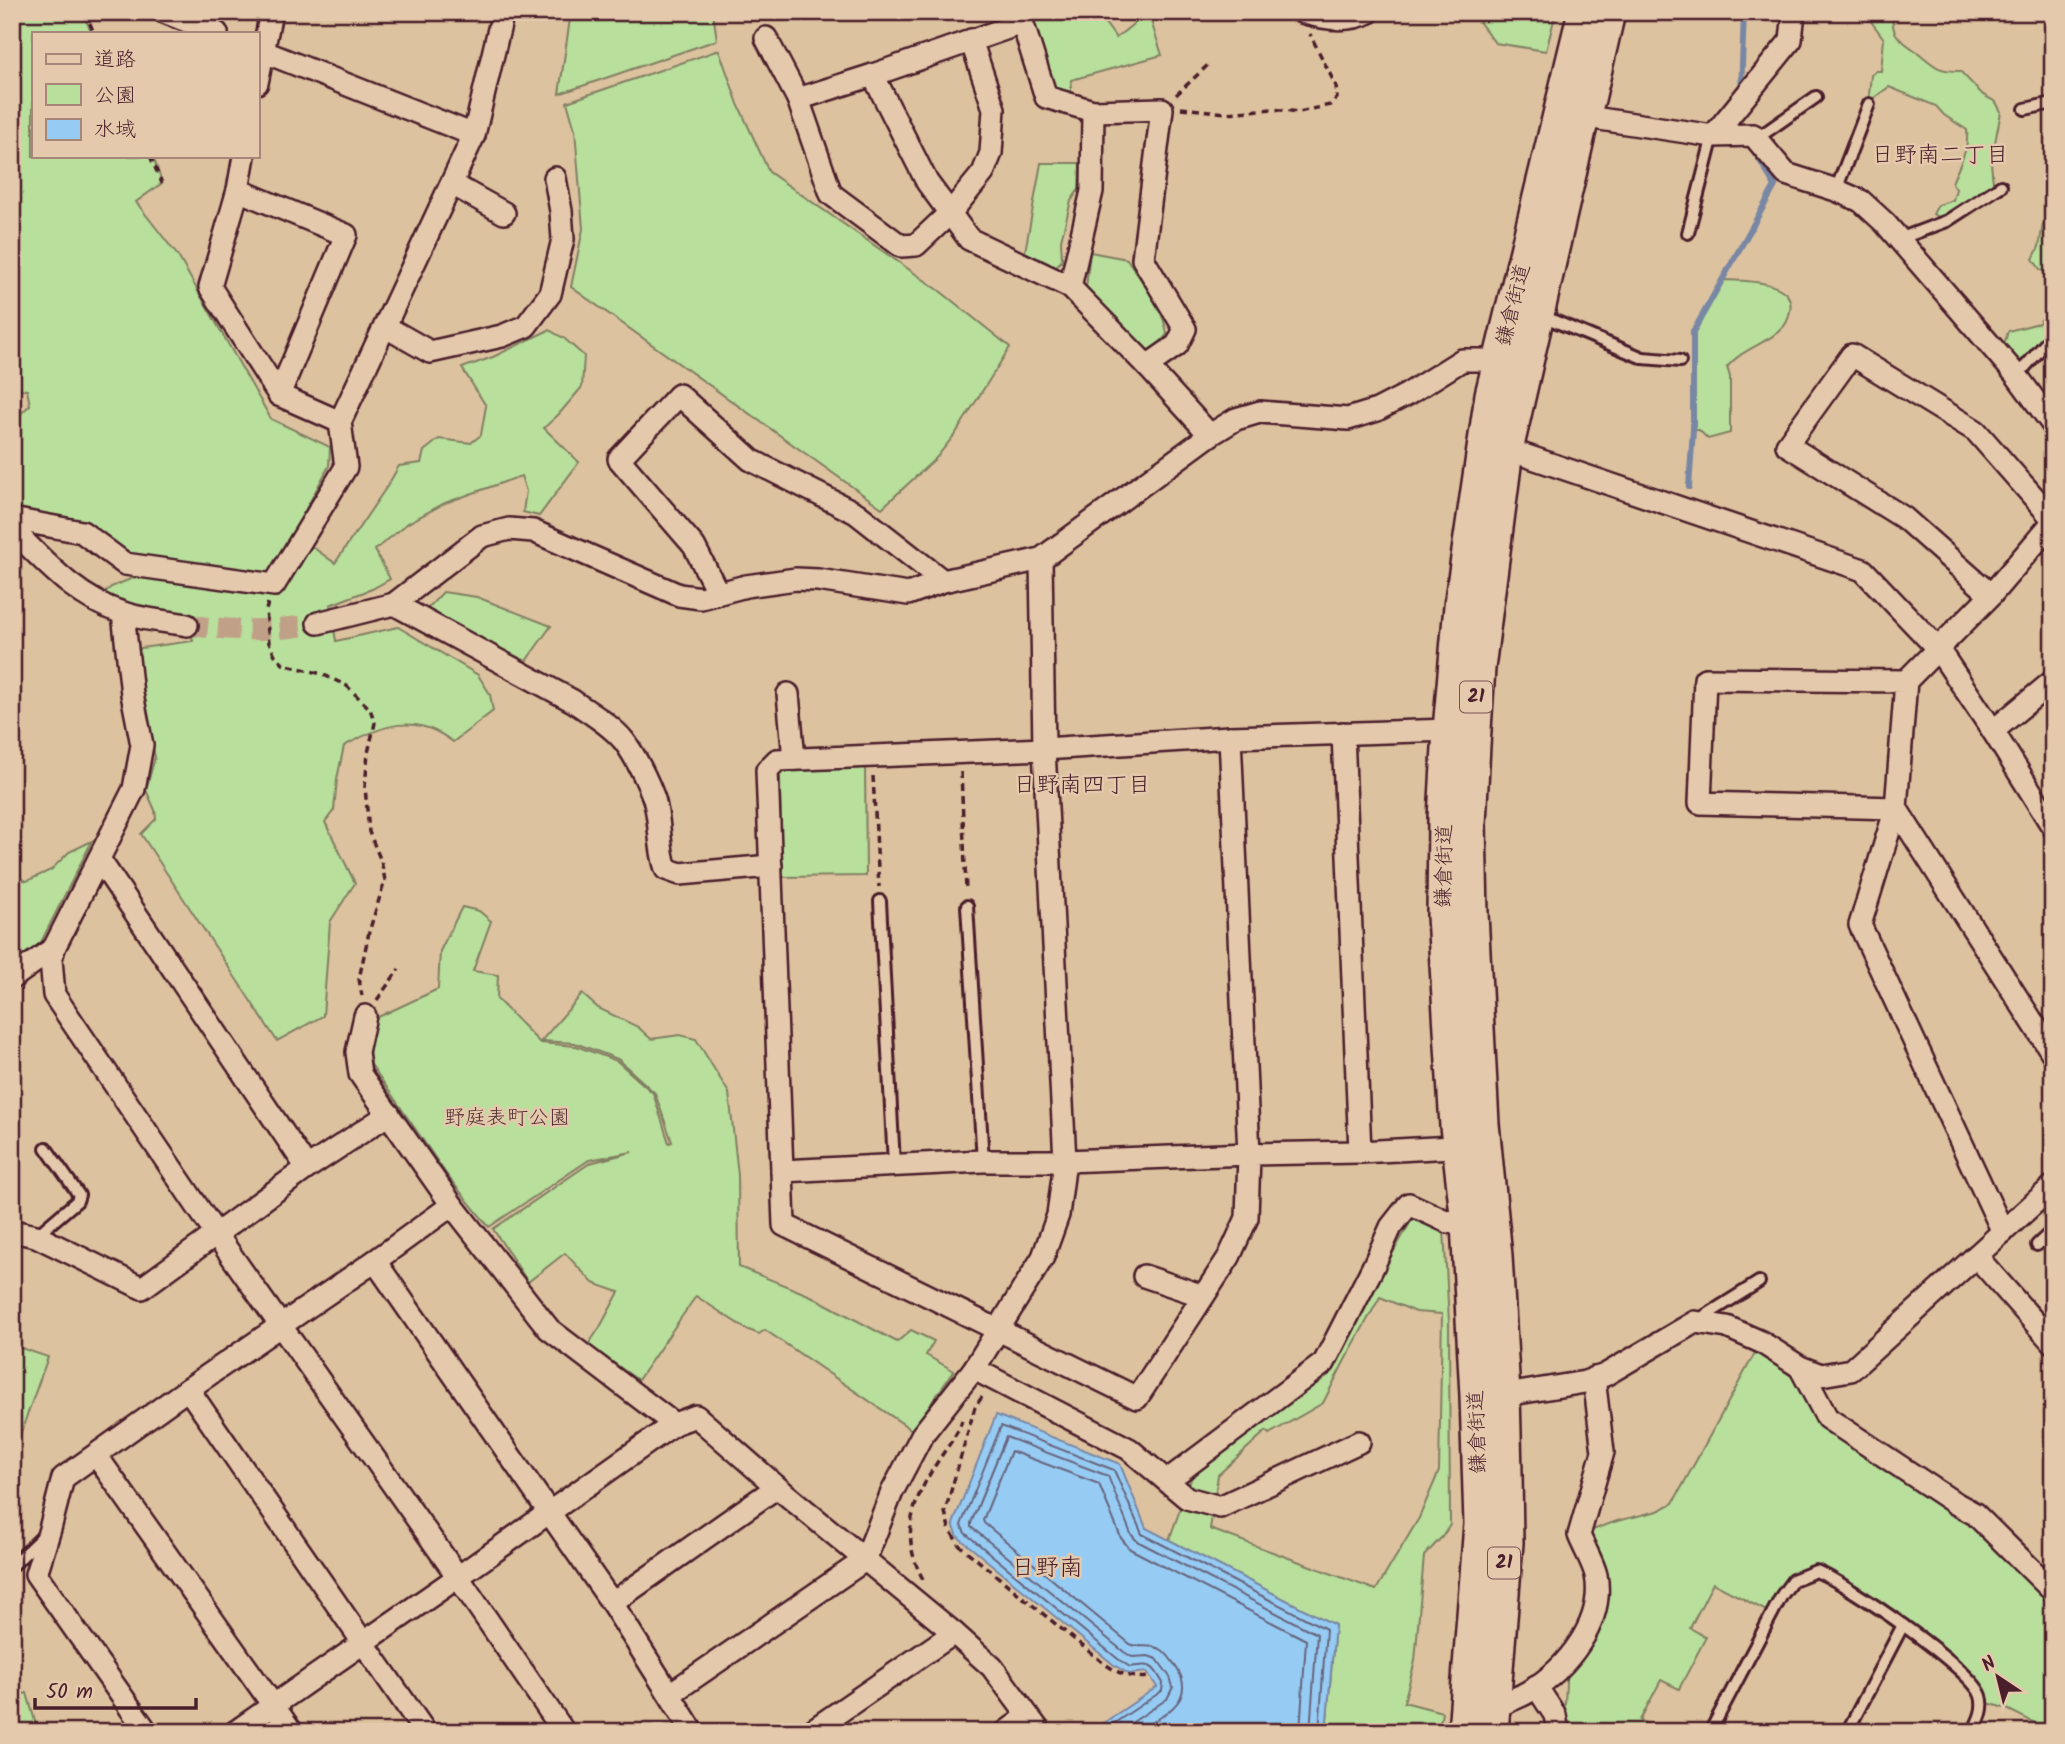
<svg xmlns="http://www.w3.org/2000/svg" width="2065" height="1744" viewBox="0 0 2065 1744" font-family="Kalam,'Klee One',sans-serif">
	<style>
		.green { fill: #b8df9b; stroke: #817f63; stroke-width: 2; fill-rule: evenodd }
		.water { fill: #96ccf4; stroke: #7887a4; stroke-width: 2 }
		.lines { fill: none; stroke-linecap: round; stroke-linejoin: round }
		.shore { stroke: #68647b; stroke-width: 2 }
		.stream { stroke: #7887a4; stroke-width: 6 }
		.street-tunnel { stroke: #c0a188; stroke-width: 21; stroke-dasharray: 21 10; stroke-linecap: butt }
		.lane-casing { stroke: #4a1f2b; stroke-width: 16 }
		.street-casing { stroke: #4a1f2b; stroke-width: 26 }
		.primary-casing { stroke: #4a1f2b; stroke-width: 38 }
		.path { stroke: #4a1f2b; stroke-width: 3.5; stroke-dasharray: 7 5; stroke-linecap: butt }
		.lane { stroke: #e5c9ac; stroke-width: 10 }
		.street { stroke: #e5c9ac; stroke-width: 21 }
		.primary { stroke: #e5c9ac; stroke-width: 33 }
		.labels { text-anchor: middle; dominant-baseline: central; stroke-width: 5; stroke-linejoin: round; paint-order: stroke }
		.shield { fill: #e5c9ac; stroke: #785252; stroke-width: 2 }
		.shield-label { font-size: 19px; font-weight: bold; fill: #4a1f2b }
		.street-label { font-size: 21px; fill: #4a1f2b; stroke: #e5c9ac }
		.park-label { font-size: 21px; fill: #553236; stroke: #e5c9ac }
		.neighbourhood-label { font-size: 23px; fill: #4a1f2b; stroke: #e5c9ac }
		.quarter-label { font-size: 24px; fill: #4a1f2b; stroke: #e5c9ac }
	</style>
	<rect width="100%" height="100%" fill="#ddc29f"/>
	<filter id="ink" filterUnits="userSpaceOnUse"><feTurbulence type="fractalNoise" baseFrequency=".0143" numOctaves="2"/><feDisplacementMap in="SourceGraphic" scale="14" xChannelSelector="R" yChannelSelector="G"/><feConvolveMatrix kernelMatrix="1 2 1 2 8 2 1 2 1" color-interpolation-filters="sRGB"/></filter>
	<g filter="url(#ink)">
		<!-- green -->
		<g class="green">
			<path d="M12 12H64L66 16 74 12H82L92 33H33V156H153L162 183 136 202 178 256 271 419 330 447 329 466 293 533 335 563 388 485 399 466 421 463 424 451 439 439 471 443 481 435 486 406 462 368 493 357 549 330 565 339 584 356 582 387 559 414 544 428 579 462 539 516 523 512 526 491 521 476 445 503 408 523 375 550 390 579 372 589 330 605 336 641 398 627 478 675 490 694 493 711 453 742C415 712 382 725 344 746L337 779 334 810 325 822 355 883 330 922 323 1016 277 1041 141 834 156 819 155 810 146 790 155 757 134 656 141 648 193 641 188 616 127 604 103 594 111 587 133 578 135 559 12 510V422L30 405 27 390 17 388 12 391Z"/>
			<polygon points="571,12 713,12 717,40 559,94"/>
			<polygon points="1026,12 1097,12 1116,38 1148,12 1162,55 1071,80 1071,94 1055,90"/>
			<polygon points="1472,12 1556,12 1546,51 1495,43"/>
			<path d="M1861 12H1892C1892 19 1892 28 1896 34 1902 43 1913 48 1921 55 1937 68 1939 71 1960 71L1983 95 1996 102 2001 112 1991 163 1993 183 1985 195 1942 219 1933 214 1938 205 1953 200 1956 189 1952 183C1959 165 1969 151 1967 130L1944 115 1936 106 1889 87 1871 100 1869 95 1871 75 1875 71H1881L1884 39 1867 16Z"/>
			<polygon points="719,50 738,104 769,172 940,291 1010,347 956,433 936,458 882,508 571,287 583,229 575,130 567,102"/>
			<polygon points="1041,163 1080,163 1079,189 1071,201 1061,240 1062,260 1056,267 1025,252"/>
			<polygon points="2051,218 2053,219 2053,280 2040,269 2033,259 2039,247 2043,224"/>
			<path d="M1090 252 1127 259C1141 280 1164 309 1167 334L1152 354 1111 315 1086 288Z"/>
			<path d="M1722 280C1742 281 1797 279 1790 311 1789 316 1787 323 1784 326 1770 343 1744 347 1727 367L1730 377V433L1708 439 1699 430H1693V332Z"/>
			<polygon points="2053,303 2053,335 2026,365 2018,362 2004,345 2008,331 2039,323"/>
			<polygon points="443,592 477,597 551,626 526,661 432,616 428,608"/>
			<polygon points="865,765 866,876 781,877 780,773 788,766"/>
			<polygon points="92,841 30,964 12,975 12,876 27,881 51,870 69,852"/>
			<polygon points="462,907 479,911 491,921 473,971 498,975 497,999 540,1043 576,1046 617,1061 653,1093 669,1143 672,1142 655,1093 618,1059 575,1043 541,1041 582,994 598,1008 638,1027 651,1039 680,1035 696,1039 729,1093 738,1175 739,1267 811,1296 897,1342 911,1330 934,1341 926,1355 954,1371 912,1430 765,1330 759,1334 746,1329 696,1296 638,1380 588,1345 600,1327 619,1292 593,1283 565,1253 528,1282 493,1229 590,1163 632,1152 589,1160 489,1227 449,1178 370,1063 369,1047 374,1019 438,989 440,951"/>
			<path d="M1415 1214 1444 1230 1449 1322 1450 1525 1442 1537 1424 1556 1415 1661 1404 1702 1442 1712 1439 1732H1326L1335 1625 1169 1540 1193 1474 1324 1374ZM1380 1297 1416 1312 1442 1314 1439 1471 1419 1518 1376 1590 1210 1529 1218 1475 1266 1431 1269 1434 1323 1403 1346 1358Z"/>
			<polygon points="1761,1342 1800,1367 1827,1418 1955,1503 2053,1591 2053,1732 2007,1709 1982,1701 1981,1695 1903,1625 1816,1571 1793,1580 1772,1614 1713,1583 1690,1628 1706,1637 1679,1689 1661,1680 1640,1720 1661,1732 1565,1732 1564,1726 1567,1659 1598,1603 1579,1535 1617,1521 1658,1511 1673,1503"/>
			<polygon points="12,1345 48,1357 12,1457"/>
			<polygon points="27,1693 38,1732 12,1732 12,1697"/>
		</g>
		<!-- water -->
		<polygon class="water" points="996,1415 1120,1464 1146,1528 1335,1625 1326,1732 1104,1732 1099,1726 1157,1687 1147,1672 1129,1674 1114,1665 958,1537 953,1524"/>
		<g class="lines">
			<!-- shore -->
			<g class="shore">
				<path d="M1109 1732 1110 1726 1162 1691 1163 1683C1152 1664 1152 1664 1130 1667L1118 1659 965 1533 961 1525 1001 1426 1114 1470 1142 1534 1326 1629 1319 1732"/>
				<polyline points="1118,1732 1167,1699 1173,1687 1170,1677 1157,1659 1148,1656 1132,1657 1124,1652 971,1527 971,1523 1006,1437 1108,1476 1131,1534 1137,1541 1317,1634 1310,1732"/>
				<path d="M1137 1732C1161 1716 1199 1701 1176 1667 1172 1661 1168 1654 1162 1650 1151 1643 1140 1649 1130 1644L984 1523 983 1520 1011 1451 1099 1484 1121 1538 1130 1549 1306 1640 1300 1732"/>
			</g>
			<!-- stream -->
			<g class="stream">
				<polyline points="1741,92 1744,12"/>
				<polyline points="1689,487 1693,430 1693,332 1775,186 1753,149"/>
			</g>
			<!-- street-tunnel -->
			<path class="street-tunnel" d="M187 625C232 631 274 632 318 623"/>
			<defs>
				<g id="lane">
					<polyline points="2025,109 2053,103"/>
					<polyline points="1756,139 1816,97"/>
					<polyline points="1836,190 1869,104"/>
					<polyline points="1688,233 1713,136"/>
					<polyline points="1899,239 1947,221 2001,186"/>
					<polyline points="1540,316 1552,320 1643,358 1680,361"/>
					<polyline points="2017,376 2053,335"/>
					<polyline points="880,901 894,1164"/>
					<polyline points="967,906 983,1161"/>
					<polyline points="36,1236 77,1201 79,1195 46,1148"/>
					<polyline points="2037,1245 2053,1230"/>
					<polyline points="1697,1321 1759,1282"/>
					<polyline points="12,1566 43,1536"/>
					<path d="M1710 1732 1782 1595 1793 1580 1816 1571C1845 1582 1973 1669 1981 1696 1985 1709 1979 1720 1973 1732"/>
					<polyline points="1847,1732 1903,1625"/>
				</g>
				<g id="street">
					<polyline points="164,12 217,33"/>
					<polyline points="1019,12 1046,97 1093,111 1162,109 1143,259 1185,329 1177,345 1147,366"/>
					<path d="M1302 12C1324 19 1348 23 1369 12"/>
					<polyline points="766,38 798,99 831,194 901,246 916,245 951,212 983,173 991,153 994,109 971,40"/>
					<polyline points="257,49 474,135 503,12"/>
					<polyline points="873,75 927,182 969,239 1070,287 1147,366 1210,435"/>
					<polyline points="257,83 271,12"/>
					<polyline points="798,99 873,75 1022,23"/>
					<polyline points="1570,116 1600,119 1713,136 1753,135 1786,174 1836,190 1861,201 1885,223 2017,376 2053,425"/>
					<polyline points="1713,136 1791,40 1794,12"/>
					<polyline points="244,156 238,190 210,287 279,395 340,422"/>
					<polyline points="452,184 504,213"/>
					<polyline points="238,190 346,235 279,395"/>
					<polyline points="1070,287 1092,191 1093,111"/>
					<polyline points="386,327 430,352 502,336 526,326 550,294 563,239 561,211 555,178"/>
					<polyline points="1495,448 1524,455 1863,570 1938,649 1993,731 2053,827"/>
					<polyline points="12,519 82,532 125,564 274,585 346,467 340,422 474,135"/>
					<path d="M12 529C45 562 77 599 123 613 143 620 166 621 187 625"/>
					<polyline points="718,593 694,546 619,459 679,395 751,460 856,513 943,581"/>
					<polyline points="1991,595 1904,518 1787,445 1852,355 1976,431 2053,519"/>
					<path d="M394 604 573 701C590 713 611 725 624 741 635 755 648 782 654 799 661 822 658 846 666 869L680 874 771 866"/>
					<polyline points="123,613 132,694 142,745 134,789 54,948 51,959 54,995 216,1234 458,1577 235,1732"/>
					<polyline points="318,623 394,604 482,536 509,529 533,531 679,595 701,598 746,586 796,579 818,580 908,594 943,581 1041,559 1210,435 1236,419 1260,412 1348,419 1377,410 1408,394 1462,360 1482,360 1512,368"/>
					<polyline points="1906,681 1705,679 1700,803 1896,808 1906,681 1991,595 2053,522"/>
					<polyline points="788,694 794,759"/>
					<polyline points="1993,731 2053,681"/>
					<polyline points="1343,733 1360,1152"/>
					<polyline points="1230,737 1249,1154 1247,1218 1229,1257 1137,1398 784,1225 782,1171 983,1161 1065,1161 1249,1154 1360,1152 1471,1146"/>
					<polyline points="1896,808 1860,925 2003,1232"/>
					<polyline points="1896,808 2053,1054"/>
					<polyline points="99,859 307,1168"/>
					<polyline points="12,978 54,948"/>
					<polyline points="365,1016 357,1052 360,1074 452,1205 549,1329 674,1424"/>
					<polyline points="782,1171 767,770 777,760 1044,749 1230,737 1450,730"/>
					<polyline points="12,1231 36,1236 142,1288 307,1168 389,1114"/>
					<polyline points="1976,1256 2053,1343"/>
					<polyline points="375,1261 612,1603 693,1732"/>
					<polyline points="1144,1276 1203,1296"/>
					<polyline points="1800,1367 1827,1418 1955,1503 1975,1514 2053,1591"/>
					<polyline points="974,1369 1129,1449 1187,1498 1220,1507 1359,1442"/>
					<polyline points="188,1389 425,1732"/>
					<polyline points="1493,1395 1518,1393 1585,1382 1605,1375 1695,1322 1727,1327 1761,1342 1800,1367 1821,1375 1851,1370 2053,1186"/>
					<polyline points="96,1455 292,1732"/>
					<polyline points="1168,1480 1324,1363 1373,1267 1391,1227 1409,1204 1448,1222 1468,1223"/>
					<polyline points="612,1603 777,1487"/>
					<polyline points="1536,1686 1555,1715 1558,1732"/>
					<polyline points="670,1694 865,1560 892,1492 922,1435 974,1369 1043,1257 1058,1215 1065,1161 1044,749 1041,559"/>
					<path d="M1494 1708C1505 1702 1518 1698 1528 1692 1567 1669 1605 1622 1596 1575 1593 1562 1584 1548 1579 1535L1603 1452 1594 1378"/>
					<polyline points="147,1732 36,1574 50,1529 63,1478 188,1389 375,1261 452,1205"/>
					<polyline points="564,1732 458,1577 674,1424 696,1416 777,1487 954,1633 992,1667 1040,1732"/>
					<polyline points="810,1732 954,1633"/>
					<polyline points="1006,1732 1028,1716"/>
				</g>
				<g id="primary">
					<polyline points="1465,1732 1481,1524 1477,1396 1468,1223 1457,1126 1444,916 1445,818 1450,730 1461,606 1492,395 1585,12"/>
					<polyline points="1491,1732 1506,1543 1505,1474 1503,1394 1495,1256 1482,1124 1471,914 1469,824 1473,745 1478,668 1506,450 1582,117 1588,99 1608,12"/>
				</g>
			</defs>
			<!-- lane casing -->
			<use href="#lane" class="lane-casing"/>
			<!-- street casing -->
			<use href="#street" class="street-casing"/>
			<!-- primary casing -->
			<use href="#primary" class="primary-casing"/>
			<!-- path -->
			<g class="path">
				<polyline points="85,12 94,33"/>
				<polyline points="1176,95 1208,65"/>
				<polyline points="1181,108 1227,113 1272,109 1299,112 1330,105 1337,98 1336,86 1310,34"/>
				<polyline points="150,156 162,183"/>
				<polyline points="268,603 266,610 269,643 275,655 283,664 322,674 347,686 370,709 375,723 368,753 365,787 369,832 381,861 385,880 369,932 359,979 362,996"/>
				<polyline points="961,772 966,890"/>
				<polyline points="873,776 879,887"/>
				<polyline points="377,1000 399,969"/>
				<path d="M982 1397 975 1407 945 1512 949 1528 959 1545 1102 1662C1118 1673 1129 1679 1149 1677"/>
				<path d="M923 1579C898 1534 914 1497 940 1458 948 1446 958 1434 962 1420"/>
			</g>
			<!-- lane -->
			<use href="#lane" class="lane"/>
			<!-- street -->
			<use href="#street" class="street"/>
			<!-- primary -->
			<use href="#primary" class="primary"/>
		</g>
	</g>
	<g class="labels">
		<!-- shield labels -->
		<g class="shield">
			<rect x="1460" y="681.5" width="32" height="31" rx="5"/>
			<rect x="1488" y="1547.5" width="32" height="31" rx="5"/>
		</g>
		<g class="shield-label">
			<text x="1476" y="697">21</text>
			<text x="1504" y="1563">21</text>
		</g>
		<!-- street labels -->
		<g class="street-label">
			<text transform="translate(1514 305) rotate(-76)">鎌倉街道</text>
			<text transform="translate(1445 866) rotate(-89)">鎌倉街道</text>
			<text transform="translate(1478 1432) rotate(-92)">鎌倉街道</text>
		</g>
		<!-- park labels -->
		<g class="park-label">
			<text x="507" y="1118">野庭表町公園</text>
		</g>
		<!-- neighbourhood labels -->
		<g class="neighbourhood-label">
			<text x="1940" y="156">日野南二丁目</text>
			<text x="1082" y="786">日野南四丁目</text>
		</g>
		<!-- quarter labels -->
		<g class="quarter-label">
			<text x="1047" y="1568">日野南</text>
		</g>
	</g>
	<!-- margin -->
	<rect width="2065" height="1744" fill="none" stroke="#e5c9ac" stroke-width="42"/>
	<rect x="21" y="21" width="2023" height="1702" fill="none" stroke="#4a1f2b" stroke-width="2.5" filter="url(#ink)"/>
	<!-- legend -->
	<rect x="32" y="32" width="228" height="126" fill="#e5c9ac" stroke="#a78578" stroke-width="2"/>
	<rect x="46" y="54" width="35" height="10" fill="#e5c9ac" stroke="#a78578" stroke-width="2"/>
	<text x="94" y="66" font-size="21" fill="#4a1f2b">道路</text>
	<rect x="46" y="84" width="35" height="21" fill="#b8df9b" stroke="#a78578" stroke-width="2"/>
	<text x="94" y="102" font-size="21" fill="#4a1f2b">公園</text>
	<rect x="46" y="119" width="35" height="21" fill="#96ccf4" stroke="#a78578" stroke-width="2"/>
	<text x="94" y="136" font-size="21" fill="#4a1f2b">水域</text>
	<!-- north arrow -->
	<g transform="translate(1998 1677) rotate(325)" stroke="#e5c9ac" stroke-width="5" paint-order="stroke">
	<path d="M0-5L12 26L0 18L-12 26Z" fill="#4a1f2b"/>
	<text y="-10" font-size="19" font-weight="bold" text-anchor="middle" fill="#4a1f2b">N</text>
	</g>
	<!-- scale -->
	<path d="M35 1698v10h161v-10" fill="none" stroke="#4a1f2b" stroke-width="3.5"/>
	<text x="46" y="1698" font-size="21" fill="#4a1f2b" stroke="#e5c9ac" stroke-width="5" paint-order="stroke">50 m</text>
</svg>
